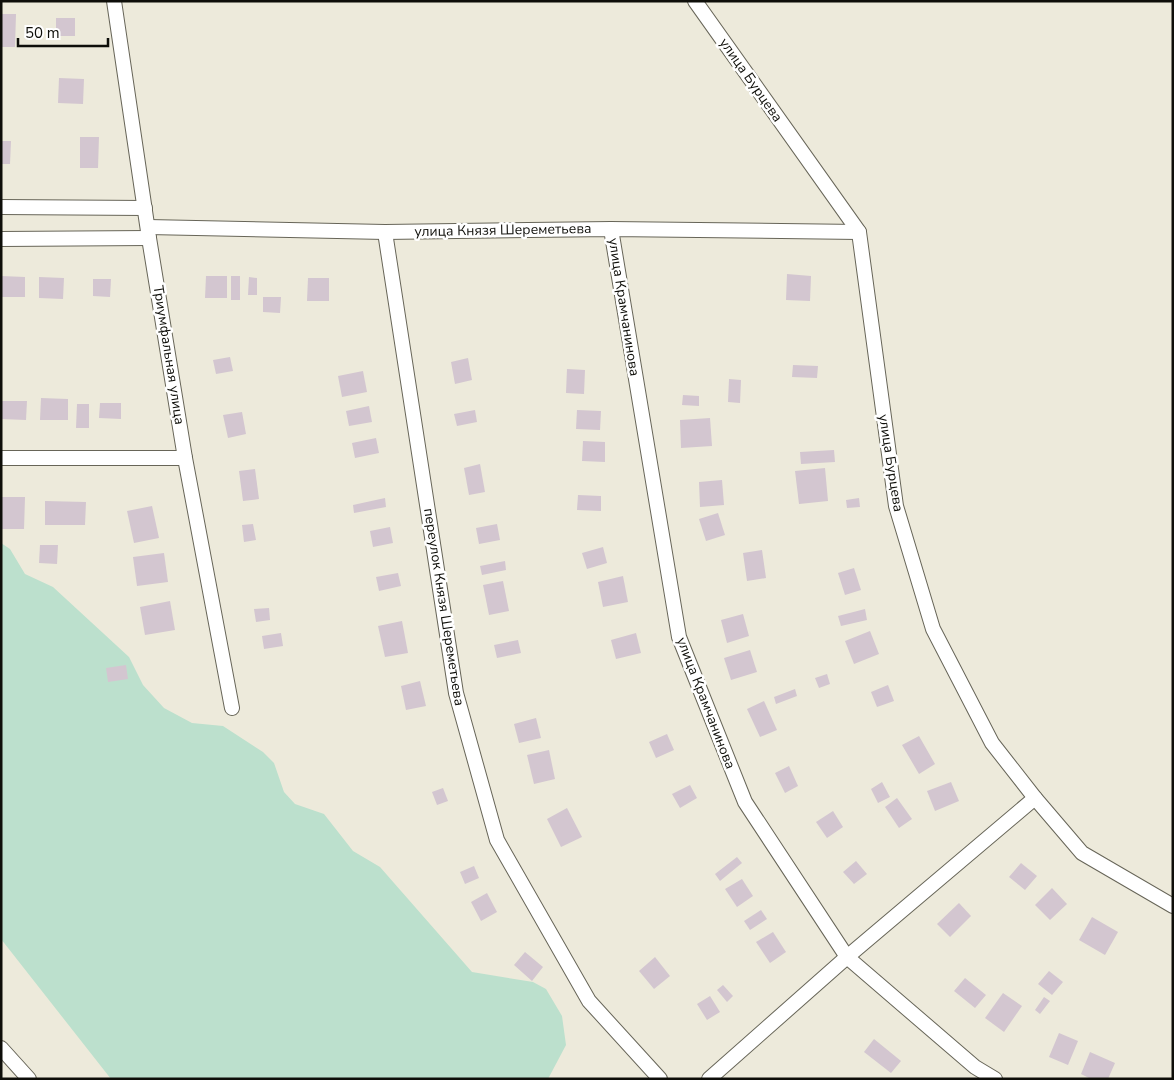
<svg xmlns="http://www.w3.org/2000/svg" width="1174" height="1080" viewBox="0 0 1174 1080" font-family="'Nunito Sans',sans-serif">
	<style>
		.green { fill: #bce0cd }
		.building { fill: #d3c6d0 }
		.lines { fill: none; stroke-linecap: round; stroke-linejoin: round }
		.minor-casing { stroke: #676558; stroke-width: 16 }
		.minor { stroke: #fff; stroke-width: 14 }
		.labels { text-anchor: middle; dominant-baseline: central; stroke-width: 5; stroke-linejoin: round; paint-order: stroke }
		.street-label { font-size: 14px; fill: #0e0e09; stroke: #fff }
	</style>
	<rect width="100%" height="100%" fill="#edeadb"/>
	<!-- green -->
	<polygon class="green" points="1,543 10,549 25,574 53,587 129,657 143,685 164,708 192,723 223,726 263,752 274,763 284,792 295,804 324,814 353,851 380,867 472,972 533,982 546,989 562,1016 566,1045 548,1079 111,1079 1,939"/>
	<!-- building -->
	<g class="building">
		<polygon points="1,14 16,14 15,47 1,47"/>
		<rect x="56" y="18" width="19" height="18"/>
		<polygon points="59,78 84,79 83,104 58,103"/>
		<polygon points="80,137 99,137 98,168 80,168"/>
		<polygon points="1,141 11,141 10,164 1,164"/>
		<polygon points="787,274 811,276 810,301 786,300"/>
		<polygon points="1,276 25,277 25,297 1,297"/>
		<polygon points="206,276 227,276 227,298 205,298"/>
		<rect x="231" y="276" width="9" height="24"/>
		<polygon points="39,277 64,278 63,299 39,298"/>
		<polygon points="249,277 257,278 257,295 248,295"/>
		<polygon points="308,278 329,278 329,301 307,301"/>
		<polygon points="93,279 111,279 110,297 93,296"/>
		<polygon points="263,297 281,297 280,313 263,312"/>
		<polygon points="230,357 233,371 216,374 213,360"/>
		<polygon points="468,358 472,380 455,384 451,362"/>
		<polygon points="793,365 818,366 817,378 792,377"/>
		<polygon points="567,369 585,370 584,394 566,393"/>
		<polygon points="363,371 367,392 342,397 338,376"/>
		<polygon points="729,379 741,380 740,403 728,402"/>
		<polygon points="683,395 699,396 699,406 682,405"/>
		<polygon points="41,398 68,399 68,420 40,420"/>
		<polygon points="1,401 27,401 26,420 1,419"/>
		<polygon points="100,403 121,403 121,419 99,418"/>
		<polygon points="77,404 89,404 89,428 76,428"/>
		<polygon points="369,406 372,422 349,426 346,411"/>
		<polygon points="475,410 477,422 457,426 454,414"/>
		<polygon points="577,410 601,411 600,430 576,429"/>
		<polygon points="242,412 246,434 228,438 223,415"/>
		<polygon points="710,418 712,446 681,448 680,420"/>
		<polygon points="376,438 379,453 355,458 352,443"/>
		<polygon points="583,441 605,442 605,462 582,461"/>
		<polygon points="834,450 835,462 801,464 800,452"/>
		<polygon points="480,464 485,492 469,495 464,468"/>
		<polygon points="825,468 828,501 799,504 795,471"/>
		<polygon points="255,469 259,499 243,501 239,471"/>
		<polygon points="722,480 724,505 700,507 699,482"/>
		<polygon points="578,495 601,496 601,511 577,510"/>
		<polygon points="1,497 25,497 24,529 1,529"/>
		<polygon points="385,498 386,507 354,513 353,505"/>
		<polygon points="859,498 860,507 847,508 846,500"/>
		<polygon points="45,501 86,502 85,525 45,525"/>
		<polygon points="152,506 159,538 134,543 127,511"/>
		<polygon points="718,513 725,535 706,541 699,519"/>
		<polygon points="253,524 256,540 244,542 242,525"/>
		<polygon points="497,524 500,540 479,544 476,528"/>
		<polygon points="390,527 393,543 373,547 370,531"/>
		<polygon points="40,545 58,545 57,564 39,563"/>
		<polygon points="603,547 607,563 587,569 582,553"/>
		<polygon points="762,550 766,578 747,581 743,553"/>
		<polygon points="164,553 168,582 137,586 133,557"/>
		<polygon points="505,561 506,570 482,575 480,566"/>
		<polygon points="854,568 861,590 845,595 838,573"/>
		<polygon points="398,573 401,586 379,591 376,577"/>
		<polygon points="623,576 628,602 603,607 598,582"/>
		<polygon points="503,581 509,611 489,615 483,585"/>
		<polygon points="170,601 175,630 145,635 140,607"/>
		<polygon points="269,608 270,620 256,622 254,609"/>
		<polygon points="865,609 867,620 841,626 838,616"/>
		<polygon points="743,614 749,636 727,643 721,620"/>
		<polygon points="402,621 408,653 385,657 378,626"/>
		<polygon points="870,631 879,654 854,664 845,641"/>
		<polygon points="281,633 283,646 264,649 262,636"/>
		<polygon points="636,633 641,653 616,659 611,640"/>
		<polygon points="518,640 521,653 497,658 494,645"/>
		<polygon points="750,650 757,672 731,680 724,658"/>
		<polygon points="126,665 128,679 108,682 106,668"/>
		<polygon points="827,674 830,684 819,688 815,678"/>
		<polygon points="420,681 426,706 406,710 401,686"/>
		<polygon points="888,685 894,701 877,707 871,692"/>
		<polygon points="795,689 797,696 776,704 774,697"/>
		<polygon points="764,701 777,730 760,737 747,709"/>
		<polygon points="536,718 541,738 519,743 514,724"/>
		<polygon points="667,734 674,750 656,758 649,742"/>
		<polygon points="919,736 935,764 919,774 902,745"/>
		<polygon points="549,750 555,779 534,784 527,755"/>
		<polygon points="789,766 798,786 785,793 775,773"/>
		<polygon points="882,782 890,797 878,803 871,789"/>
		<polygon points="951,782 959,801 935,811 927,791"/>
		<polygon points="690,785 697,798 680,808 672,794"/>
		<polygon points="443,788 448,801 437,805 432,792"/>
		<polygon points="897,798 912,819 899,828 885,807"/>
		<polygon points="567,808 582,837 561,847 547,819"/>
		<polygon points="833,811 843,827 827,838 816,822"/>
		<polygon points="737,857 742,863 720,881 715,874"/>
		<polygon points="856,861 867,874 854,884 843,872"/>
		<polygon points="1021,863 1037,876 1025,890 1009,877"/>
		<polygon points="474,866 479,878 465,884 460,872"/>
		<polygon points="742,879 753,896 737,907 725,889"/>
		<polygon points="1052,888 1067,904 1050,920 1035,905"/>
		<polygon points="487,893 497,912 481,921 471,902"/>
		<polygon points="959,903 971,916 950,937 937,924"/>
		<polygon points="761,910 767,919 750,930 744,921"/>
		<polygon points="1092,917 1118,932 1105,955 1079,940"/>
		<polygon points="773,932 786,952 770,963 756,942"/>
		<polygon points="525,952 543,967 532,981 514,965"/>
		<polygon points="655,957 670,976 654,989 639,971"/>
		<polygon points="1049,971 1063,982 1052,995 1038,984"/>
		<polygon points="965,978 986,995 975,1008 954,991"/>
		<polygon points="723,985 733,996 727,1002 717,990"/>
		<polygon points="1003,993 1022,1006 1004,1032 985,1018"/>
		<polygon points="710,996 720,1012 707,1020 697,1004"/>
		<polygon points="1044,997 1050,1001 1040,1014 1035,1010"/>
		<polygon points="1059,1033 1078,1041 1068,1065 1049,1057"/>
		<polygon points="874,1039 901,1061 891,1073 864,1052"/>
		<polygon points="1090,1052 1115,1063 1108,1079 1091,1079 1081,1074"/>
	</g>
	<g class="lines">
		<defs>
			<g id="minor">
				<polyline points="114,1 149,238 185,458 232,708"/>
				<polyline points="695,1 859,232 896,506 933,629 992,743 1035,798 1082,853 1173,906"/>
				<polyline points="1,207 145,208"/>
				<polyline points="148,227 385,232 611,229 859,232"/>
				<polyline points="611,229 679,637 745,802 847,957 975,1067 995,1079"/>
				<polyline points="385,232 456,693 497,840 589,1001 660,1079"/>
				<polyline points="1,239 149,238"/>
				<polyline points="1,458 185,458"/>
				<polyline points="1,1048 29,1079"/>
				<polyline points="709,1079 847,957 1035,798"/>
			</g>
		</defs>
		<!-- minor casing -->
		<use href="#minor" class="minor-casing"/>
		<!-- minor -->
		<use href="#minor" class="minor"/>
	</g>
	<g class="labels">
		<!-- street labels -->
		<g class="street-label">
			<text transform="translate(751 80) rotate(55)">улица Бурцева</text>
			<text transform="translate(503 230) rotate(-1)">улица Князя Шереметьева</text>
			<text transform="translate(624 307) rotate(81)">улица Крамчанинова</text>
			<text transform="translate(169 355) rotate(81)">Триумфальная улица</text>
			<text transform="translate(891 463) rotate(81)">улица Бурцева</text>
			<text transform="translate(444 607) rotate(81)">переулок Князя Шереметьева</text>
			<text transform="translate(706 703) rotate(69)">улица Крамчанинова</text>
		</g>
	</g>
	<!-- border -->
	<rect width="1174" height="1080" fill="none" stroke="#0e0e09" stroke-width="5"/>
	<!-- scale -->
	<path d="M18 38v8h90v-8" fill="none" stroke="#0e0e09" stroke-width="2.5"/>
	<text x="25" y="38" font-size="15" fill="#0e0e09" stroke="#ffffff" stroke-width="4" paint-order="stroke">50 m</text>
</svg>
